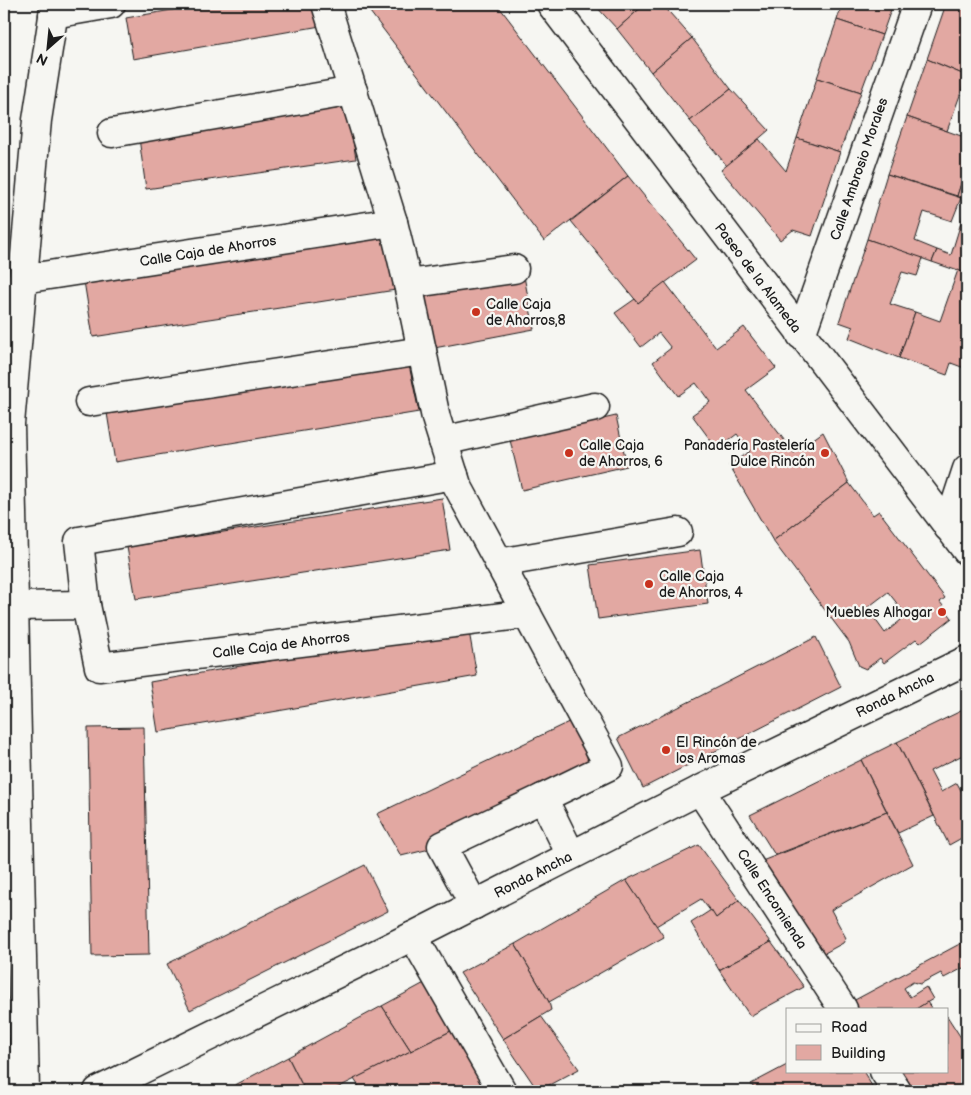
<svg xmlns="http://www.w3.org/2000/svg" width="971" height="1095" viewBox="0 0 971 1095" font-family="'Balsamiq Sans',sans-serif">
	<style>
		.building { fill: #e2a8a2; stroke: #1c1c1c; fill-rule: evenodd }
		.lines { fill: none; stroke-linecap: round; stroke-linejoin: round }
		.pedestrian-casing { stroke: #1c1c1c; stroke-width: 31 }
		.minor-casing { stroke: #1c1c1c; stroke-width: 31 }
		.pedestrian { stroke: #f6f6f2; stroke-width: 28 }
		.minor { stroke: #f6f6f2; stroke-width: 28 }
		.poi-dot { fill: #c8321e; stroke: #f6f6f2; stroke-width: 2 }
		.labels { text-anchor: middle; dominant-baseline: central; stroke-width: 4.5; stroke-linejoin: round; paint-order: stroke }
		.street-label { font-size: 14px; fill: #1c1c1c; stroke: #f6f6f2 }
		.poi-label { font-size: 14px; fill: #1c1c1c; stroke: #f6f6f2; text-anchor: start }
	</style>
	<rect width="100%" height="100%" fill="#f6f6f2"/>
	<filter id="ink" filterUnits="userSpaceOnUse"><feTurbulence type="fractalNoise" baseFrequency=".02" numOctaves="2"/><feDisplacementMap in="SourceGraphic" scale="10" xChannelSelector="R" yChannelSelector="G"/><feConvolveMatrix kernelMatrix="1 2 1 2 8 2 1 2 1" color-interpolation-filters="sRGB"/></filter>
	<g filter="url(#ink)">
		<!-- building -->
		<g class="building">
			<polygon points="206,4 322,4 326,25 133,59 126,18"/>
			<polygon points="364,4 497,4 628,176 544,241"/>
			<polygon points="594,4 645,4 617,29"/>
			<polygon points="645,4 662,4 692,38 651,72 617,29"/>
			<polygon points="842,4 893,4 882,35 837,20"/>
			<polygon points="946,4 967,4 967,76 927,59"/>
			<polygon points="837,20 882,35 861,92 817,78"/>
			<polygon points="692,38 731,89 690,121 651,72"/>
			<polygon points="927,59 967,76 947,131 907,117"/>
			<polygon points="817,78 861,92 840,152 797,138"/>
			<polygon points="731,89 769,130 727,166 690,121"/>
			<polygon points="348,107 356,159 146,189 139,138"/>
			<polygon points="907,117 967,138 967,165 957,196 887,174"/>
			<polygon points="797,138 840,152 812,236 793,230 780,240 721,170 759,139 786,171"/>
			<polygon points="967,165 967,200 957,196"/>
			<polygon points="887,174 961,198 952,221 924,212 915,241 937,250 932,262 867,239"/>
			<polygon points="628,176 696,260 638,303 571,221"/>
			<polygon points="967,203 967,274 932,262 937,250 951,255"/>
			<polygon points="391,233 402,289 93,337 84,281"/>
			<polygon points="867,239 923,258 917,276 902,272 890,304 915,312 899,358 849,338 853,327 839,322"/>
			<polygon points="958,270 967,274 967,369 951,363 947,375 899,358 915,312 940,321"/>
			<polygon points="524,276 534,329 429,349 419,295"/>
			<polygon points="665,282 716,348 744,327 776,368 746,390 794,453 823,432 849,483 773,541 729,465 750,451 737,434 717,449 692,415 710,402 696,383 678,396 653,362 671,348 659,333 641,347 615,313 635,299 638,303"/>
			<polygon points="409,365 419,412 115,462 107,413"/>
			<polygon points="616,416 627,466 522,490 510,440"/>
			<path d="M849 483 873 515 879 511 945 598 940 602 952 618 920 643 916 639 884 663 880 658 866 669 859 666 849 642 773 541ZM888 592 903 611 901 620 885 633 867 608Z"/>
			<polygon points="442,498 450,550 136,599 127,547"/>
			<polygon points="700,550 708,604 598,619 590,565"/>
			<polygon points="468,626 477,676 158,732 150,682"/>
			<polygon points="816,637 841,687 643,788 618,738"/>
			<polygon points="963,710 967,718 967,753 930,771 941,792 957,783 963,794 967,792 967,835 949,845 897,742"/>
			<polygon points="575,719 590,767 442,846 401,856 377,814"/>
			<polygon points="144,727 149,955 92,956 88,728"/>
			<polygon points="897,742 934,816 898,833 861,760"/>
			<polygon points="861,760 887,812 775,855 750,815"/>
			<polygon points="887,812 913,864 831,910 846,938 843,943 823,954 762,861"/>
			<polygon points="699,845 739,900 716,918 701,899 656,926 626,880"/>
			<polygon points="365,865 388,911 190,1010 167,964"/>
			<polygon points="626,880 664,937 549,1002 515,944"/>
			<polygon points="739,900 771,942 719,970 691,923 711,910 716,918"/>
			<polygon points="967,940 967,966 944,978 941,973 920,984 913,982 904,988 910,997 926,987 933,999 916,1009 859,1009 853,1001"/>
			<polygon points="771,942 804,987 750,1016 719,970"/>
			<polygon points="515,944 549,1002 551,1010 503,1039 460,973"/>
			<polygon points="428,981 457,1028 411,1051 382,1006"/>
			<polygon points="927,1002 932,1009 916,1009"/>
			<polygon points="382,1006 411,1051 331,1091 305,1091 288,1057"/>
			<polygon points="541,1016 579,1069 538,1091 503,1039"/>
			<polygon points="947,1016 967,1047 967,1091 912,1091 899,1071 947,1071"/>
			<polygon points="457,1028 488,1091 362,1091 354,1079"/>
			<polygon points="288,1057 305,1091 224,1091"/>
			<polygon points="787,1065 787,1071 863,1071 875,1091 756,1091 751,1084"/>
		</g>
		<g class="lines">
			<defs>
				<g id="pedestrian">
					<polyline points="326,4 393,222 408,284 436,418 457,485 609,766 543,798"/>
					<polyline points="53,14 111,4"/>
					<polyline points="112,133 353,91"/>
					<polyline points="23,279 393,222"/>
					<polyline points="408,284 514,269"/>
					<polyline points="89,402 422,351"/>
					<polyline points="443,441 595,407"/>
					<polyline points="499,563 678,532"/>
					<polyline points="86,605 79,541 454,475"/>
					<polyline points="14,606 86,605 99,667 527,614"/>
					<polyline points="474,905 442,846 543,798 571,855"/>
				</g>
				<g id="minor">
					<polyline points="551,4 967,551"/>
					<polyline points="801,335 917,4"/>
					<polyline points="948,527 967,469"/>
					<polyline points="700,790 843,1009"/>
					<polyline points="413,936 502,1091"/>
					<polyline points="884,1071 897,1091"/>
					<polyline points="25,1091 10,424 37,120 55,4"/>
					<polyline points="98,1091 413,936 700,790 967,660"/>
				</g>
			</defs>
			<!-- pedestrian casing -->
			<use href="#pedestrian" class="pedestrian-casing"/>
			<!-- minor casing -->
			<use href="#minor" class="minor-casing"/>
			<!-- pedestrian -->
			<use href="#pedestrian" class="pedestrian"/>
			<!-- minor -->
			<use href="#minor" class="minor"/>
		</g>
	</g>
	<!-- markers -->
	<g class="poi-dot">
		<circle cx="476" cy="312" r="5"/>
		<circle cx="569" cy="453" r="5"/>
		<circle cx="825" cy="453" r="5"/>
		<circle cx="649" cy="584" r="5"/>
		<circle cx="942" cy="612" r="5"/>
		<circle cx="666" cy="750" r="5"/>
	</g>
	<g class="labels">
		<!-- street labels -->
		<g class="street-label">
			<text transform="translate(859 169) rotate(-71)">Calle Ambrosio Morales</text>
			<text transform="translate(208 251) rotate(-9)">Calle Caja de Ahorros</text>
			<text transform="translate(758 278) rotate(53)">Paseo de la Alameda</text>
			<text transform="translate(281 645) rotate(-7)">Calle Caja de Ahorros</text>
			<text transform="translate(895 695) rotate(-26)">Ronda Ancha</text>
			<text transform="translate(533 875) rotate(-27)">Ronda Ancha</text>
			<text transform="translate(772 899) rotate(57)">Calle Encomienda</text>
		</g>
		<!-- poi labels -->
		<g class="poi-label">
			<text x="486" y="304">Calle Caja<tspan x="486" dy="16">de Ahorros,8</tspan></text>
			<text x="579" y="445">Calle Caja<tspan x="579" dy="16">de Ahorros, 6</tspan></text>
			<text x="815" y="445" text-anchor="end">Panadería Pastelería<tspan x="815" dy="16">Dulce Rincón</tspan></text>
			<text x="659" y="576">Calle Caja<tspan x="659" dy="16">de Ahorros, 4</tspan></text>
			<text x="932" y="612" text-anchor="end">Muebles Alhogar</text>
			<text x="676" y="742">El Rincón de<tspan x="676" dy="16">los Aromas</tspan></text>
		</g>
	</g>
	<!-- margin -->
	<rect width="971" height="1095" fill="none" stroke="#f6f6f2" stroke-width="20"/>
	<rect x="10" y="10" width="951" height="1075" fill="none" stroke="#1c1c1c" stroke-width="2" filter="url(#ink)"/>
	<!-- legend -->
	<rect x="786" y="1008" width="162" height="65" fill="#f6f6f2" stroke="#9f9f9c"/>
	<rect x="796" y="1024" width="25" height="8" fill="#f6f6f2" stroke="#9f9f9c"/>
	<text x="831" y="1032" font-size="15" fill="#1c1c1c">Road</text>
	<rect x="796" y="1045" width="25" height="15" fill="#e2a8a2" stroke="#9f9f9c"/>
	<text x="831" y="1058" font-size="15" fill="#1c1c1c">Building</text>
	<!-- north arrow -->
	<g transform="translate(48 48) rotate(207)" stroke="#f6f6f2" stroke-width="4" paint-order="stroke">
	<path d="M0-4L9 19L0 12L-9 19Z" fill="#1c1c1c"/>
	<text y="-8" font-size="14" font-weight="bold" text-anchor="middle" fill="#1c1c1c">N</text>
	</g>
</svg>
